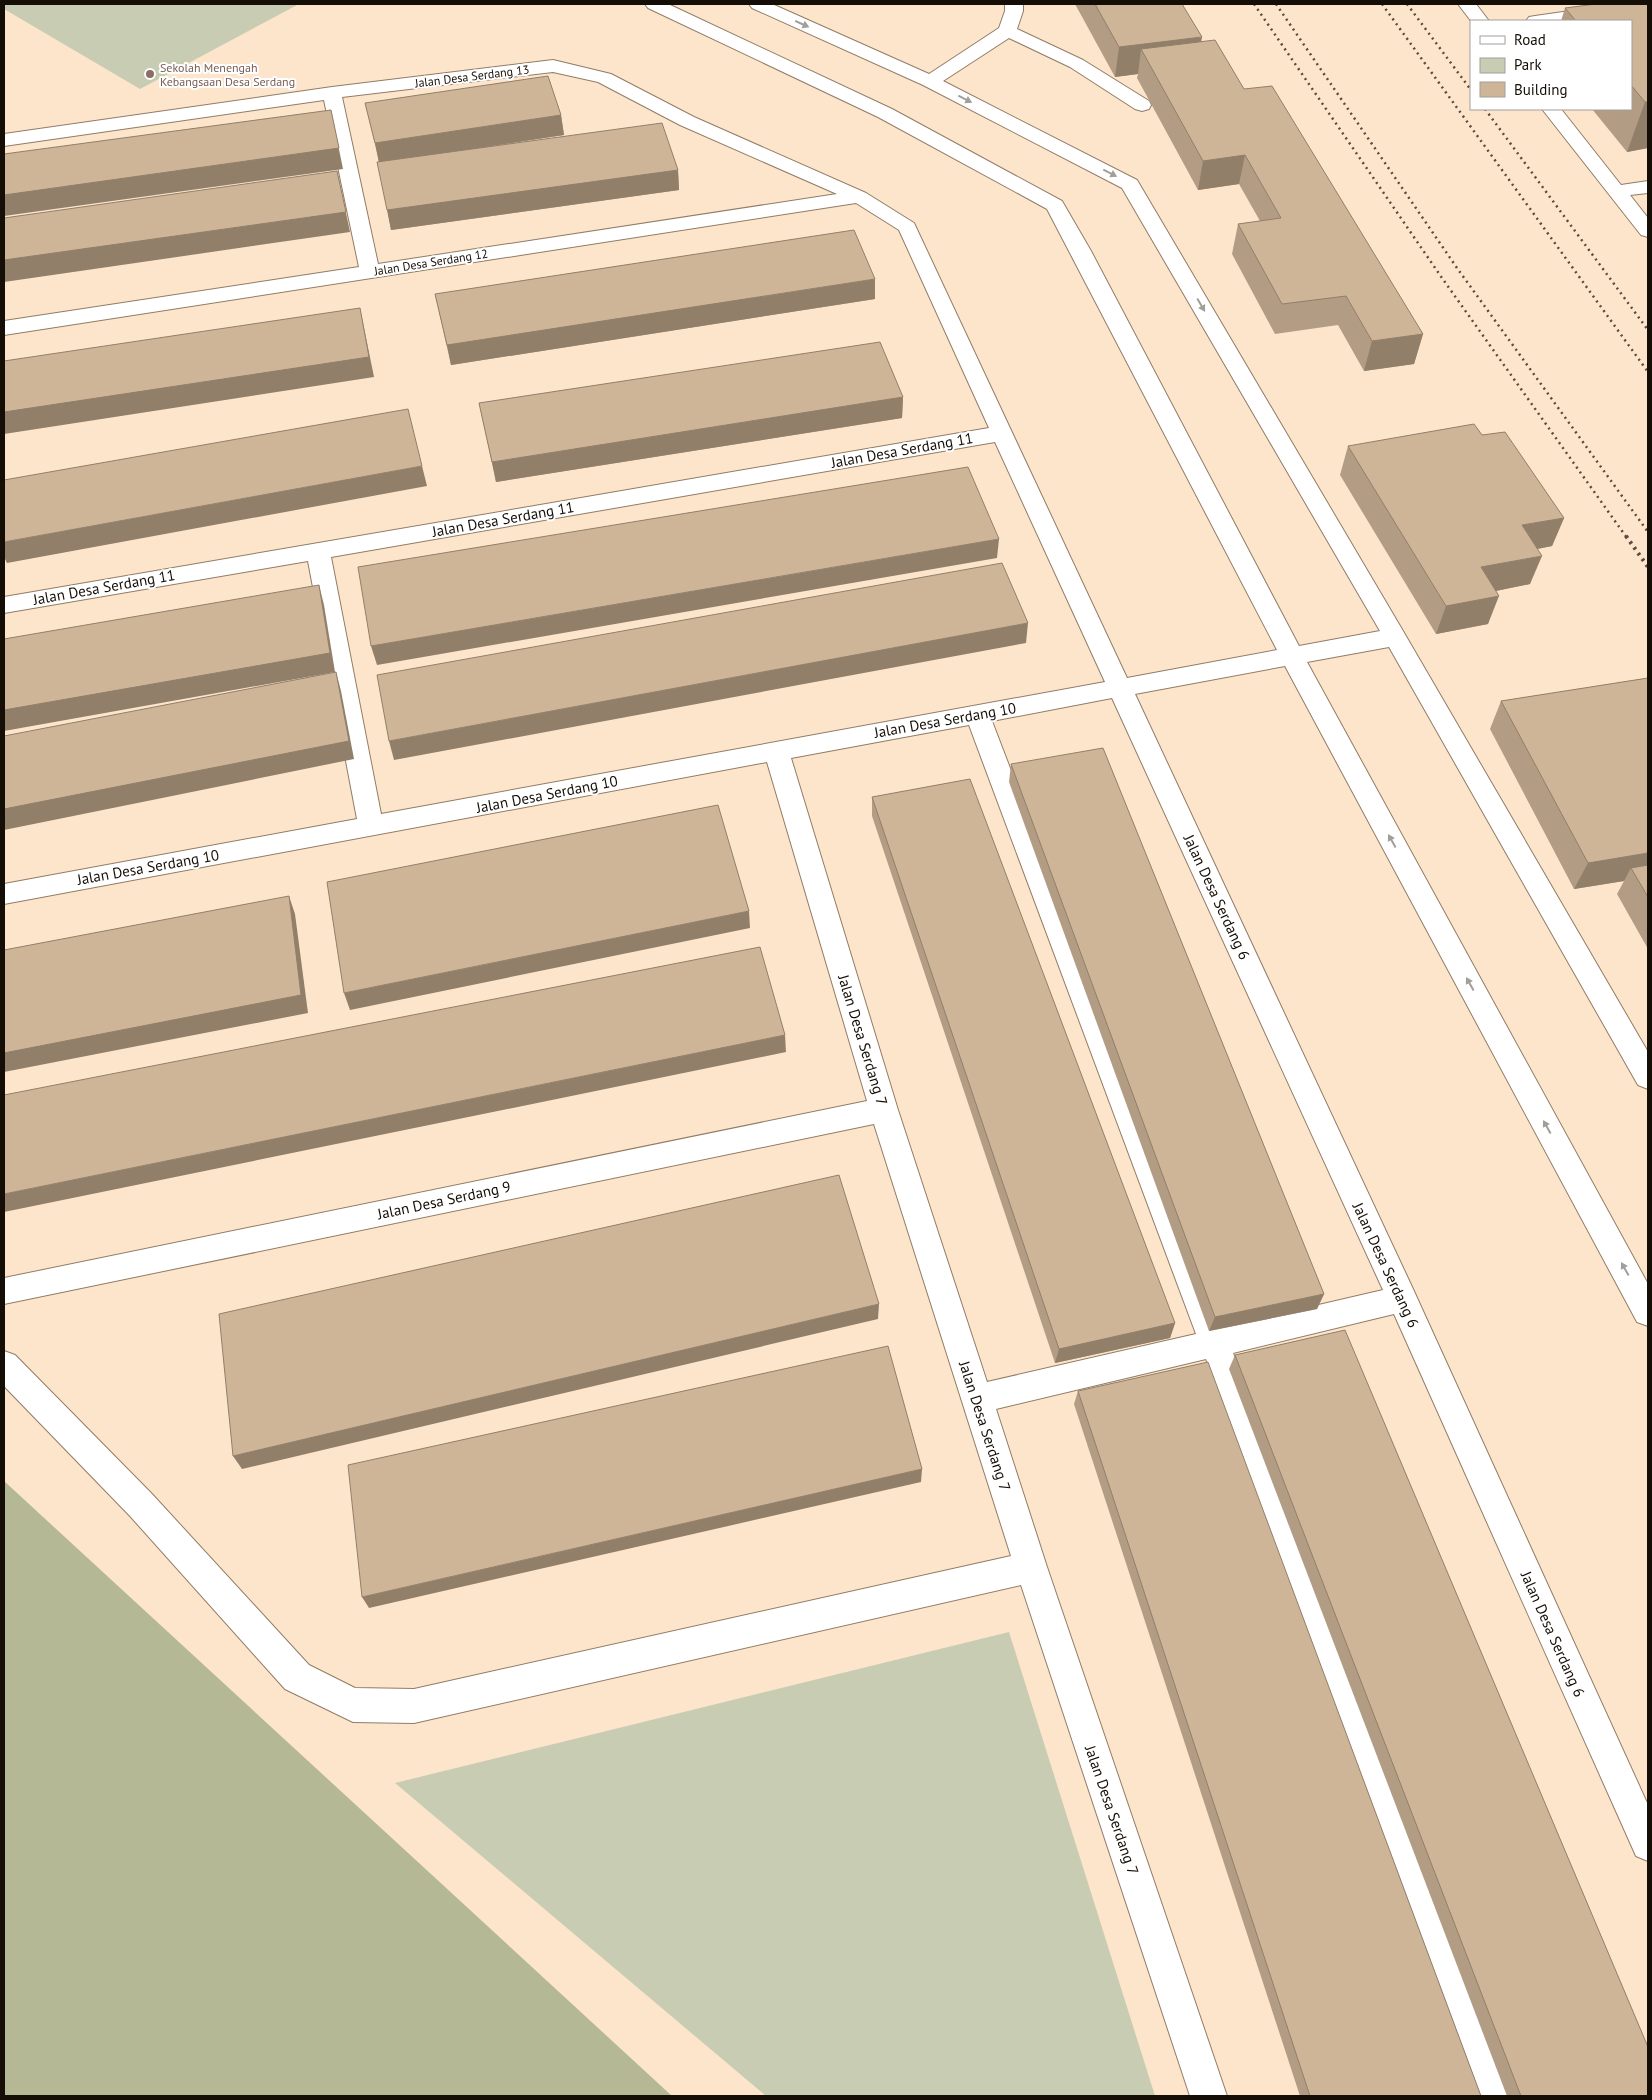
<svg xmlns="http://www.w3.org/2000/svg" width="1652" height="2100" viewBox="0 0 1652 2100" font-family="'PT Sans',sans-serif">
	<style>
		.green { fill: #c8ccb2 }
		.forest { fill: #b4b894 }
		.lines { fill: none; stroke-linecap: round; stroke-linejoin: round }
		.minor-casing { stroke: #917c65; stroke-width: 2 }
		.minor { fill: #fff; fill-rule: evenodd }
		.rail-far1 { stroke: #584c3f; stroke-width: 2.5; stroke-dasharray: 2 4; stroke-linecap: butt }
		.rail { stroke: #584c3f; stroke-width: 4; stroke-dasharray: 2.5 4.5; stroke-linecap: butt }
		.wall { fill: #b29c83 }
		.shaded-wall { fill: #917f6a }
		.building { fill: #cfb598; stroke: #917f6a }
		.oneway { fill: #a19f9b }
		.education-dot { fill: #8d6e63; stroke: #fff; stroke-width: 2 }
		.labels { text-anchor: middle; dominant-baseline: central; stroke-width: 4; stroke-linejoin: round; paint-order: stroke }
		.far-education-label { font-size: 12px; fill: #785e54; stroke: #fff; text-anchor: start }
		.far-street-label { font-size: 12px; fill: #150e06; stroke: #fff }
		.street-label { font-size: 15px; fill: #150e06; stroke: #fff }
	</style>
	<rect width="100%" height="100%" fill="#fde5cc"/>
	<!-- green -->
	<g class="green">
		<polygon points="4,4 299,4 140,89 4,9"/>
		<polygon points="1009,1632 1155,2096 766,2096 395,1783"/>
	</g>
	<!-- forest -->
	<polygon class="forest" points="4,1481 672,2096 4,2096"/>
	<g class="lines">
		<defs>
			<g id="minor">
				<path d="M645 4H668L892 109 1062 201 1091 251 1299 646 1380 631 1122 188 923 85 752 8 749 4H772L929 74 999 28 1005 11V4H1023V11L1017 29 1083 60 1149 101 1151 105 1149 109 1142 111 1135 109 1070 67 1009 38 943 81 1137 180 1403 631 1648 1052V1089L1638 1085 1389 647 1307 662 1648 1284V1326L1637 1322 1285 666 1135 694 1413 1289 1648 1805V1861L1636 1856 1394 1314 1233 1353 1517 2096H1481L1206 1359 996 1409 1047 1567 1227 2096H1190L1021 1585 414 1723 353 1722 285 1689 130 1516 4 1386V1351L15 1355 152 1494 309 1665 355 1688 414 1689 1011 1556 874 1124 4 1304V1278L867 1101 767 762 4 904V884L357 819 308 561 4 613V597L989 428 899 230 856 203 4 335V321L359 267 324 100 4 146V134L332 87 553 60 611 74 694 117 866 193 914 223 1127 678 1277 650 1047 209 878 117 648 8ZM553 72 598 82 680 125 837 194 378 264 342 97ZM995 442 1105 682 381 814 331 557ZM1112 698 1383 1290 1224 1327 992 721ZM969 725 1196 1334 987 1382 898 1110 791 758Z"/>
				<polygon points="1458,4 1476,4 1489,21 1471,21"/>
				<polygon points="1619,4 1648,4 1648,10 1571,21 1526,21 1529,17 1535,16"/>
				<polygon points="1542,109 1561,109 1621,185 1648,181 1648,193 1630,195 1648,218 1648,237 1641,235"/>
			</g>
		</defs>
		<!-- minor casing -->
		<use href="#minor" class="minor-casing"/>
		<!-- minor -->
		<use href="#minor" class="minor"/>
		<!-- rail-far1 -->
		<g class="rail-far1">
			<polyline points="1254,4 1442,278 1627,538"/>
			<polyline points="1276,4 1457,268 1648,532"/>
			<polyline points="1382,4 1648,372"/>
			<polyline points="1407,4 1471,90"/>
			<polyline points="1485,109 1648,330"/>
		</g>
		<!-- rail -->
		<polyline class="rail" points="1626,536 1648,567"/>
	</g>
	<!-- wall -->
	<g class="wall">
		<polygon points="1075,4 1182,4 1201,41 1244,89 1423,334 1414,364 1364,371 1338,325 1275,334 1232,254 1238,224 1260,221 1239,184 1198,190 1137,78 1138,74 1115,77"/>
		<polygon points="1648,4 1648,148 1627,152 1592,109 1631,109 1631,21 1561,21 1565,8"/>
		<polygon points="365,103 561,115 564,135 486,147 678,170 679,190 391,230 379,161"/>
		<polygon points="435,294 875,299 451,365"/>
		<polygon points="903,397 902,418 496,482 479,403"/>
		<polygon points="1482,435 1564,518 1552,546 1537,549 1530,584 1496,591 1488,624 1436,634 1340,475 1348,446"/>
		<polygon points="1648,678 1648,949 1617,894 1624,881 1574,889 1490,729 1501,701"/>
		<polygon points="1011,764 1324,1294 1317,1309 1209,1331 1009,782"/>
		<polygon points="872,797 1175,1323 1170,1338 1055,1363 872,816"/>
		<polygon points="1235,1355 1648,2096 1507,2096 1229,1369"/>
		<polygon points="1078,1391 1481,2096 1300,2096 1074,1404"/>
	</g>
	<!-- shaded-wall -->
	<g class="shaded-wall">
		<polygon points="1202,37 1197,66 1141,49 1138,74 1115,77 1119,47"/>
		<polygon points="1645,102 1648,102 1648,148 1627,152"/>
		<polygon points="331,110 343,169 4,216 4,195"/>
		<polygon points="561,115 564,135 379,163 375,143"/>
		<polygon points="1245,155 1239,184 1198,190 1203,161"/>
		<polygon points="678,170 679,190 391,230 387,210"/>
		<polygon points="337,171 350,232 4,282 4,260"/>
		<polygon points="875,279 875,299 451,365 447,345"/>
		<polygon points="360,308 374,377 4,434 4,412"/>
		<polygon points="1423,334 1414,364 1364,371 1372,341"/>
		<polygon points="903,397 902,418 496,482 492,462"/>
		<polygon points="422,466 427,486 7,563 4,557 4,542"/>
		<polygon points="1564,518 1552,546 1511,554 1522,525"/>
		<polygon points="999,539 997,558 377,665 371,646"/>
		<polygon points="1542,556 1530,584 1471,596 1481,567"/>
		<polygon points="319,585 324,605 335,672 4,731 4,710"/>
		<polygon points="1499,596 1488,624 1436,634 1446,606"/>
		<polygon points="1028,623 1026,643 394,760 389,741"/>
		<polygon points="336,672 341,691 354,759 4,830 4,809"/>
		<polygon points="1648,853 1648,877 1631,868 1624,881 1574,889 1588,863"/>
		<polygon points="289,896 295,914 308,1013 4,1072 4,1053"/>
		<polygon points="749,911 750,928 350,1010 344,993"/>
		<polygon points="785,1035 786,1052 4,1212 4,1194"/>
		<polygon points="1324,1294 1317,1309 1209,1331 1215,1317"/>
		<polygon points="879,1304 878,1319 242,1469 233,1456"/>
		<polygon points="1175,1323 1170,1338 1055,1363 1059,1349"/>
		<polygon points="922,1469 921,1482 369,1608 362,1597"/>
	</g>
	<!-- building -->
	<g class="building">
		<polygon points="1095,4 1182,4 1202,37 1119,47"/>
		<polygon points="1596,4 1648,4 1648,102 1645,102 1631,85 1631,21 1576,21 1565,8"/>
		<polygon points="1215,40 1244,89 1272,86 1423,334 1372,341 1346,296 1282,304 1238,224 1281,218 1245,155 1203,161 1141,49"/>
		<polygon points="548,76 561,115 375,143 365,103"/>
		<polygon points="331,110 339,148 4,195 4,154"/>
		<polygon points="662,123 678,170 387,210 377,162"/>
		<polygon points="337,171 346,212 4,260 4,218"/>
		<polygon points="854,230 875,279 447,345 435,294"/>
		<polygon points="360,308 369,357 4,412 4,361"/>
		<polygon points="880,342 903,397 492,462 479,403"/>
		<polygon points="408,409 422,466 4,542 4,480"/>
		<polygon points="1474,424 1482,435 1505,432 1564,518 1522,525 1542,556 1481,567 1499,596 1446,606 1348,446"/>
		<polygon points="968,467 999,539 371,646 358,567"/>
		<polygon points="1002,563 1028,623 389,741 377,675"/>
		<polygon points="319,585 330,653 4,710 4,639"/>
		<polygon points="336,672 349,741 4,809 4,736"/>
		<polygon points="1648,678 1648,853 1588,863 1501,701"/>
		<polygon points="1103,748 1324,1294 1215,1317 1011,764"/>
		<polygon points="970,779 1175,1323 1059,1349 872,797"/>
		<polygon points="718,805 749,911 344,993 327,882"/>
		<polygon points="1648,865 1648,897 1631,868"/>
		<polygon points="289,896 301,995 4,1053 4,950"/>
		<polygon points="760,947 785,1035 4,1194 4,1095"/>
		<polygon points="839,1175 879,1304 233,1456 219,1314"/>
		<polygon points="1345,1330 1648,2047 1648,2096 1521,2096 1235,1355"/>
		<polygon points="888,1346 922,1469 362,1597 348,1465"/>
		<polygon points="1208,1362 1481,2096 1310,2096 1078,1391"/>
	</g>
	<!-- one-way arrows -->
	<defs><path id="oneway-solid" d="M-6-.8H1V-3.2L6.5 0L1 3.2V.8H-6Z" transform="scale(1.25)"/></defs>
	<g class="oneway">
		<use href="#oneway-solid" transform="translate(802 24) rotate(24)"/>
		<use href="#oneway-solid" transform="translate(965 99) rotate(27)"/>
		<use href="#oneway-solid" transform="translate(1110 173) rotate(27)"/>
		<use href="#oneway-solid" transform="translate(1201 305) rotate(60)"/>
		<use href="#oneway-solid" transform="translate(1392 841) rotate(-119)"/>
		<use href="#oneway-solid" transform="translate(1470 984) rotate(-119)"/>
		<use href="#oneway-solid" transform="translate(1547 1127) rotate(-119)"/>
		<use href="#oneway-solid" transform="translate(1625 1269) rotate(-119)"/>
	</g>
	<!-- markers -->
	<circle class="education-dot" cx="150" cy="74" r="5"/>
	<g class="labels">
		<!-- far-education labels -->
		<g class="far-education-label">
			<text x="160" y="67">Sekolah Menengah<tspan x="160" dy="14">Kebangsaan Desa Serdang</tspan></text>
		</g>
		<!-- far-street labels -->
		<g class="far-street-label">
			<text transform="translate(472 76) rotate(-7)">Jalan Desa Serdang 13</text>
			<text transform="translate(431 262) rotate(-9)">Jalan Desa Serdang 12</text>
		</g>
		<!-- street labels -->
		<g class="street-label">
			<text transform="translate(902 450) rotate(-10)">Jalan Desa Serdang 11</text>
			<text transform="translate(503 519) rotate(-10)">Jalan Desa Serdang 11</text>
			<text transform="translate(104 587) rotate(-10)">Jalan Desa Serdang 11</text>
			<text transform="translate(945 720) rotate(-10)">Jalan Desa Serdang 10</text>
			<text transform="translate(547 794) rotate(-11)">Jalan Desa Serdang 10</text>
			<text transform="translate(148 867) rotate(-10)">Jalan Desa Serdang 10</text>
			<text transform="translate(1217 897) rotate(65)">Jalan Desa Serdang 6</text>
			<text transform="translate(863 1040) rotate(73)">Jalan Desa Serdang 7</text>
			<text transform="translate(444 1200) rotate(-12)">Jalan Desa Serdang 9</text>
			<text transform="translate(1386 1265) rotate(65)">Jalan Desa Serdang 6</text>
			<text transform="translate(985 1426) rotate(72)">Jalan Desa Serdang 7</text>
			<text transform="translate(1553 1634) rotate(66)">Jalan Desa Serdang 6</text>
			<text transform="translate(1112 1810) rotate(71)">Jalan Desa Serdang 7</text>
		</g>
	</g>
	<!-- border -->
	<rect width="1652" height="2100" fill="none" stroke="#150e06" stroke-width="10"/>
	<!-- legend -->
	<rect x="1470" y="20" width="162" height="90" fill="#ffffff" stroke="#a19f9b"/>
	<rect x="1480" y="36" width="25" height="8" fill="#ffffff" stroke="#a19f9b"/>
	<text x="1514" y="45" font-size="15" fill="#150e06">Road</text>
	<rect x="1480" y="58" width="25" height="15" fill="#c8ccb2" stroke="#a19f9b"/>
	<text x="1514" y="70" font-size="15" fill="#150e06">Park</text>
	<rect x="1480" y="82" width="25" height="15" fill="#cfb598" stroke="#a19f9b"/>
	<text x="1514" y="95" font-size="15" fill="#150e06">Building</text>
</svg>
